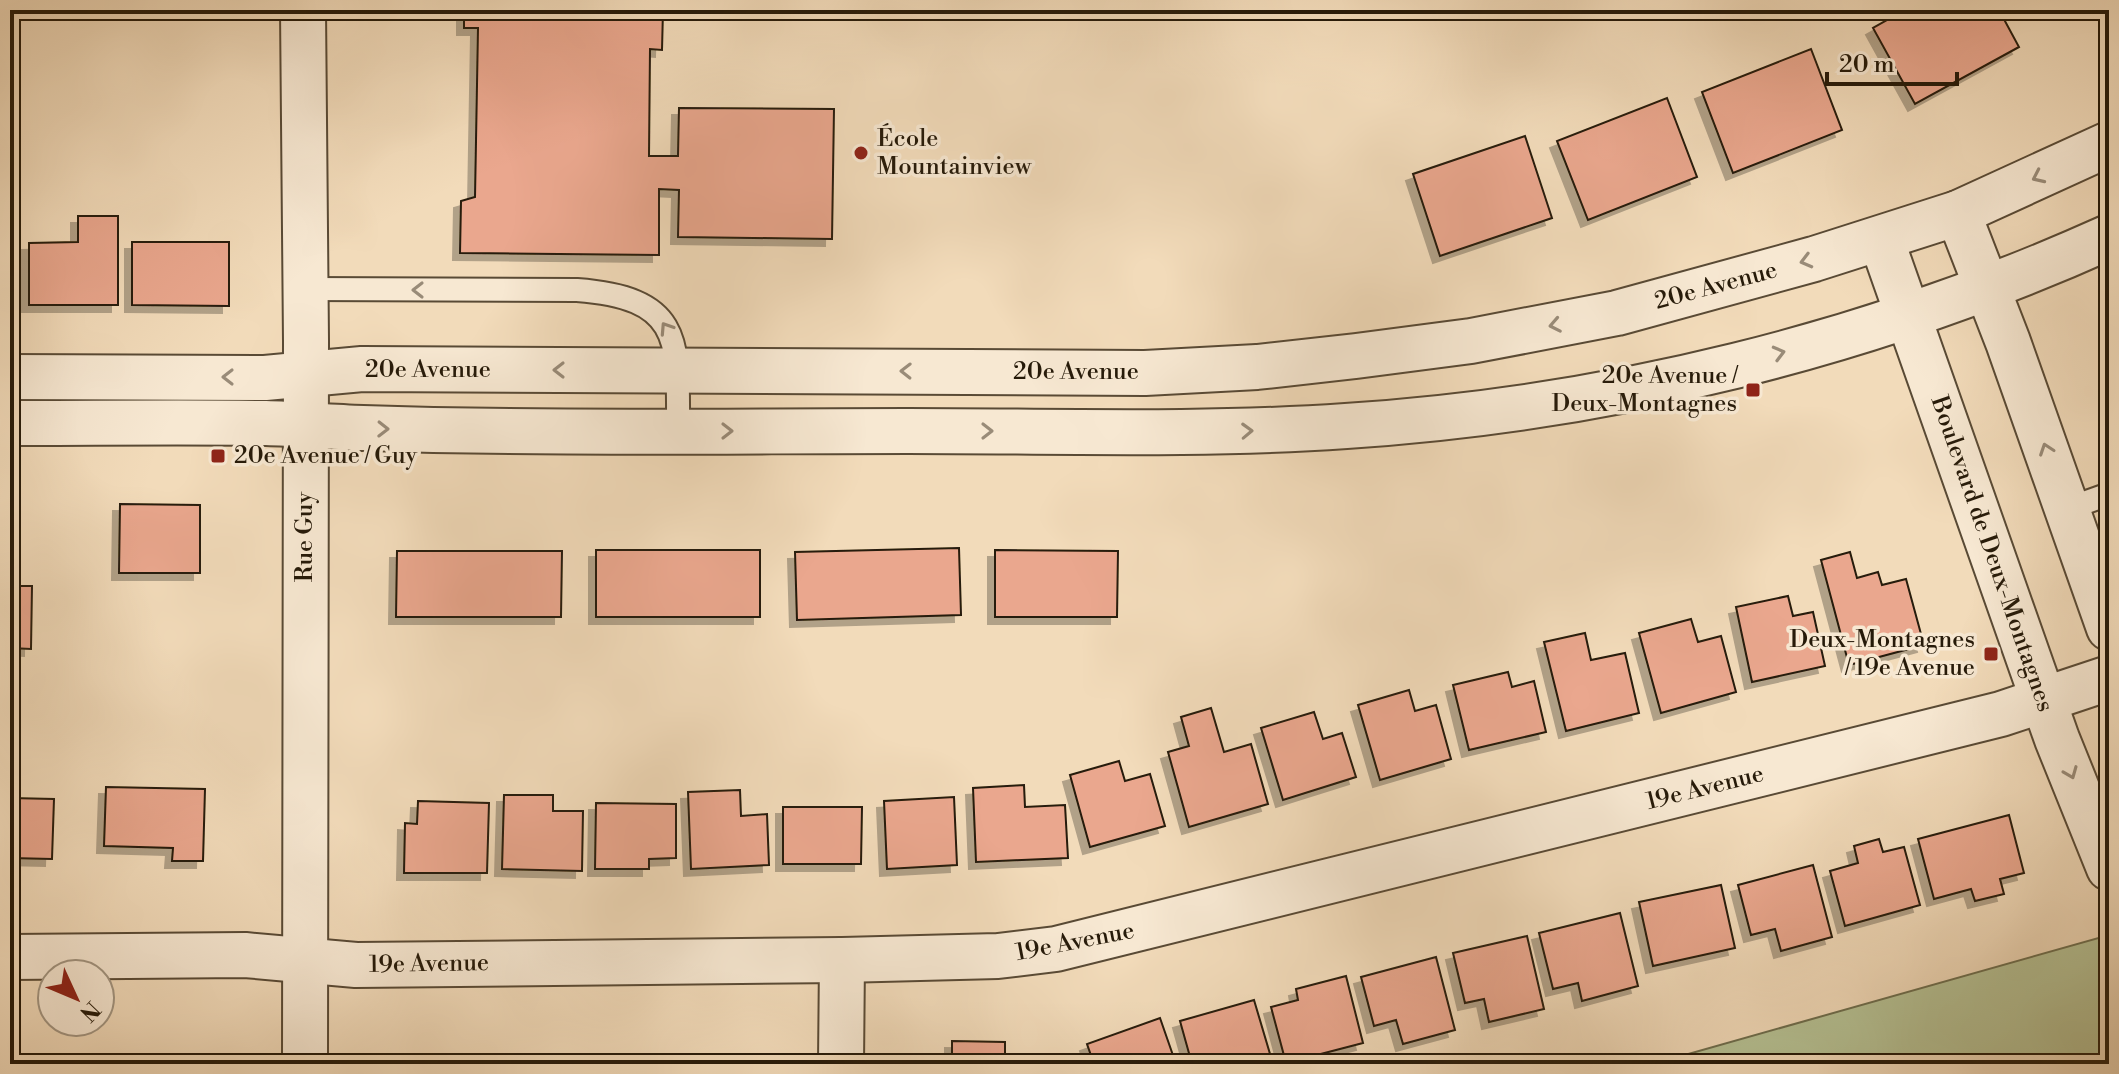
<svg xmlns="http://www.w3.org/2000/svg" width="2119" height="1074" viewBox="0 0 2119 1074" font-family="'Libre Bodoni',serif">
	<style>
		.green { fill: #b5c194; stroke: #6e6e4e; stroke-width: 2 }
		.building { fill: #eaa78e; stroke: #261a09; stroke-width: 2; filter: url(#shadow) }
		.lines { fill: none; stroke-linecap: round; stroke-linejoin: round }
		.service-casing { stroke: #594a35; stroke-width: 26 }
		.minor-casing { stroke: #594a35; stroke-width: 48 }
		.tertiary-casing { stroke: #594a35; stroke-width: 48 }
		.service { stroke: #f7e8d2; stroke-width: 22 }
		.minor { stroke: #f7e8d2; stroke-width: 44 }
		.tertiary { stroke: #f7e8d2; stroke-width: 44 }
		.oneway { stroke: #998b78 }
		.poi-dot { fill: #8f2418; stroke: #f7e8d2; stroke-width: 3 }
		.labels { text-anchor: middle; dominant-baseline: central; stroke-width: 7; stroke-linejoin: round; paint-order: stroke }
		.poi-label { font-size: 24px; fill: #261a09; stroke: #f7e8d2; text-anchor: start }
		.street-label { font-size: 24px; fill: #261a09; stroke: #f7e8d2 }
	</style>
	<defs>
		<filter id="shadow"><feDropShadow dx="-7" dy="7" stdDeviation="0" flood-color="#0004"/></filter>
	</defs>
	<rect width="100%" height="100%" fill="#f2dbba"/>
	<filter id="stains"><feTurbulence type="fractalNoise" baseFrequency=".0025" numOctaves="4"/><feColorMatrix values="0 0 0 0 .2 0 0 0 0 .09 0 0 0 0 .02 0 0 0 .5 -.17"/></filter>
	<radialGradient id="worn" r=".72"><stop offset=".6" stop-color="#630" stop-opacity="0"/><stop offset="1" stop-color="#630" stop-opacity=".3"/></radialGradient>
	<!-- green -->
	<polygon class="green" points="2109,935 2109,1064 1653,1064"/>
	<!-- building -->
	<g class="building">
		<polygon points="464,10 663,10 662,50 650,49 649,156 678,156 679,108 834,109 832,239 678,237 679,190 659,189 659,255 460,253 461,201 475,197 478,28 464,28"/>
		<polygon points="1905,10 1999,10 2019,47 1915,104 1873,28"/>
		<polygon points="1811,49 1842,130 1733,173 1702,92"/>
		<polygon points="1667,98 1697,177 1588,220 1557,141"/>
		<polygon points="1525,136 1552,218 1440,256 1413,174"/>
		<polygon points="78,216 118,216 118,305 29,305 29,243 78,242"/>
		<polygon points="132,242 229,242 229,306 132,305"/>
		<polygon points="120,504 200,505 200,573 119,573"/>
		<polygon points="959,548 961,615 797,620 795,552"/>
		<rect x="596" y="550" width="164" height="67"/>
		<polygon points="995,550 1118,551 1117,617 995,617"/>
		<polygon points="397,551 562,551 561,617 396,617"/>
		<polygon points="1850,552 1857,578 1878,572 1882,585 1906,579 1924,645 1849,665 1821,560"/>
		<polygon points="10,586 32,586 31,649 10,648"/>
		<polygon points="1788,596 1793,616 1813,612 1825,666 1752,682 1736,607"/>
		<polygon points="1691,619 1698,642 1721,636 1736,692 1661,713 1639,633"/>
		<polygon points="1585,633 1591,660 1625,653 1639,713 1566,731 1544,642"/>
		<polygon points="1508,672 1512,687 1534,681 1546,732 1469,750 1453,685"/>
		<polygon points="1409,690 1415,711 1436,705 1451,759 1380,780 1358,705"/>
		<polygon points="1211,708 1224,752 1251,744 1268,804 1189,827 1168,752 1189,746 1181,717"/>
		<polygon points="1314,712 1323,739 1342,733 1356,777 1283,800 1261,728"/>
		<polygon points="1119,761 1125,781 1150,774 1165,826 1090,847 1070,775"/>
		<polygon points="1024,785 1025,807 1065,805 1068,858 976,862 973,788"/>
		<polygon points="106,787 205,789 203,861 172,861 173,848 104,846"/>
		<polygon points="740,790 741,816 767,814 769,865 691,869 688,792"/>
		<polygon points="504,795 553,795 553,811 583,811 582,871 502,869"/>
		<polygon points="954,797 957,865 887,869 884,801"/>
		<polygon points="10,798 54,799 52,859 10,858"/>
		<polygon points="418,801 489,803 487,873 404,873 405,823 417,824"/>
		<polygon points="596,803 676,804 676,858 649,859 649,869 595,869"/>
		<polygon points="783,807 862,807 861,864 783,864"/>
		<polygon points="2009,815 2024,873 2000,879 2004,894 1975,901 1971,889 1934,899 1918,839"/>
		<polygon points="1879,839 1883,852 1904,847 1920,905 1845,926 1830,871 1858,863 1854,846"/>
		<polygon points="1813,865 1832,937 1781,951 1775,929 1751,935 1738,885"/>
		<polygon points="1721,885 1735,948 1653,966 1639,902"/>
		<polygon points="1620,913 1638,986 1582,1001 1578,983 1553,989 1539,933"/>
		<polygon points="1527,936 1544,1009 1489,1022 1484,999 1465,1003 1453,953"/>
		<polygon points="1436,957 1455,1030 1403,1044 1396,1020 1374,1026 1361,977"/>
		<polygon points="1346,976 1363,1043 1286,1063 1271,1007 1298,1000 1296,989"/>
		<polygon points="1254,1000 1273,1064 1192,1064 1180,1021"/>
		<polygon points="1160,1018 1176,1064 1094,1064 1087,1044"/>
		<polygon points="952,1041 1005,1042 1005,1064 952,1064"/>
		<polygon points="766,1054 767,1064 689,1064 689,1057"/>
		<polygon points="667,1056 667,1064 624,1064 624,1057"/>
		<rect x="538" y="1058" width="45" height="6"/>
	</g>
	<g class="lines">
		<defs>
			<g id="service">
				<path d="M305 289 577 290C684 298 678 342 678 431"/>
				<polyline points="2067,509 2109,494"/>
			</g>
			<g id="minor">
				<polyline points="303,10 306,341 305,1064"/>
				<polyline points="10,957 245,955 356,965 842,960 998,956 1056,949 2001,714 2109,678"/>
				<polyline points="841,1064 842,960"/>
			</g>
			<g id="tertiary">
				<polyline points="1958,213 2008,342 2109,628"/>
				<polyline points="1881,239 2057,739 2109,868"/>
				<polyline points="10,377 265,378 362,369 1145,373 1257,367 1356,356 1471,341 1617,313 1814,259 1958,213 2109,144"/>
				<path d="M10 423C95 423 181 422 266 423 299 424 330 427 363 428 544 434 726 431 908 431 1053 431 1200 436 1346 426 1609 409 1869 345 2109 237"/>
			</g>
		</defs>
		<!-- service casing -->
		<use href="#service" class="service-casing"/>
		<!-- minor casing -->
		<use href="#minor" class="minor-casing"/>
		<!-- tertiary casing -->
		<use href="#tertiary" class="tertiary-casing"/>
		<!-- service -->
		<use href="#service" class="service"/>
		<!-- minor -->
		<use href="#minor" class="minor"/>
		<!-- tertiary -->
		<use href="#tertiary" class="tertiary"/>
	</g>
	<!-- one-way arrows -->
	<defs><path id="oneway-chevron" d="M-2-3.5L2.5 0L-2 3.5" fill="none" stroke-width="1.6" stroke-linecap="round" stroke-linejoin="round" transform="scale(2)"/></defs>
	<g class="oneway">
		<use href="#oneway-chevron" transform="translate(2038 177) rotate(155)"/>
		<use href="#oneway-chevron" transform="translate(1806 261) rotate(165)"/>
		<use href="#oneway-chevron" transform="translate(418 290) rotate(-180)"/>
		<use href="#oneway-chevron" transform="translate(1555 325) rotate(169)"/>
		<use href="#oneway-chevron" transform="translate(666 328) rotate(-123)"/>
		<use href="#oneway-chevron" transform="translate(1779 353) rotate(-15)"/>
		<use href="#oneway-chevron" transform="translate(559 370) rotate(-180)"/>
		<use href="#oneway-chevron" transform="translate(906 371) rotate(-179)"/>
		<use href="#oneway-chevron" transform="translate(228 377) rotate(-180)"/>
		<use href="#oneway-chevron" transform="translate(383 429) rotate(1)"/>
		<use href="#oneway-chevron" transform="translate(727 431)"/>
		<use href="#oneway-chevron" transform="translate(987 431)"/>
		<use href="#oneway-chevron" transform="translate(1247 431) rotate(-2)"/>
		<use href="#oneway-chevron" transform="translate(2046 449) rotate(-109)"/>
		<use href="#oneway-chevron" transform="translate(2071 773) rotate(68)"/>
	</g>
	<!-- markers -->
	<g class="poi-dot">
		<circle cx="861" cy="153" r="8"/>
		<rect x="1745" y="382" width="16" height="16" rx="4"/>
		<rect x="210" y="448" width="16" height="16" rx="4"/>
		<rect x="1983" y="646" width="16" height="16" rx="4"/>
	</g>
	<g class="labels">
		<!-- poi labels -->
		<g class="poi-label">
			<text x="877" y="139">École<tspan x="877" dy="28">Mountainview</tspan></text>
			<text x="1737" y="376" text-anchor="end">20e Avenue /<tspan x="1737" dy="28">Deux-Montagnes</tspan></text>
			<text x="234" y="456">20e Avenue / Guy</text>
			<text x="1975" y="640" text-anchor="end">Deux-Montagnes<tspan x="1975" dy="28">/ 19e Avenue</tspan></text>
		</g>
		<!-- street labels -->
		<g class="street-label">
			<text transform="translate(1716 286) rotate(-15)">20e Avenue</text>
			<text x="428" y="370">20e Avenue</text>
			<text x="1076" y="372">20e Avenue</text>
			<text transform="translate(305 537) rotate(-90)">Rue Guy</text>
			<text transform="translate(1992 554) rotate(71)">Boulevard de Deux-Montagnes</text>
			<text transform="translate(1705 788) rotate(-14)">19e Avenue</text>
			<text transform="translate(1075 942) rotate(-11)">19e Avenue</text>
			<text transform="translate(429 964) rotate(-1)">19e Avenue</text>
		</g>
	</g>
	<!-- margin -->
	<rect width="2119" height="1074" fill="none" stroke="#f2dbba" stroke-width="40"/>
	<rect x="12" y="12" width="2095" height="1050" fill="none" stroke="#261a09" stroke-width="4"/>
	<rect x="20" y="20" width="2079" height="1034" fill="none" stroke="#261a09" stroke-width="2"/>
	<!-- north arrow -->
	<g transform="translate(76 998) rotate(134)"><circle r="38" fill="#f7e8d2" stroke="#a39682" stroke-width="2"/>
	<path d="M0-6L14 30L0 20L-14 30Z" fill="#8f2418"/>
	<text y="-12" font-size="22" font-weight="bold" text-anchor="middle" fill="#261a09">N</text>
	</g>
	<!-- scale -->
	<path d="M1827 72v12h130v-12" fill="none" stroke="#261a09" stroke-width="4"/>
	<text x="1839" y="72" font-size="24" fill="#261a09" stroke="#f7e8d2" stroke-width="6" paint-order="stroke">20 m</text>
	<rect width="100%" height="100%" filter="url(#stains)"/>
	<rect width="100%" height="100%" fill="url(#worn)"/>
</svg>
